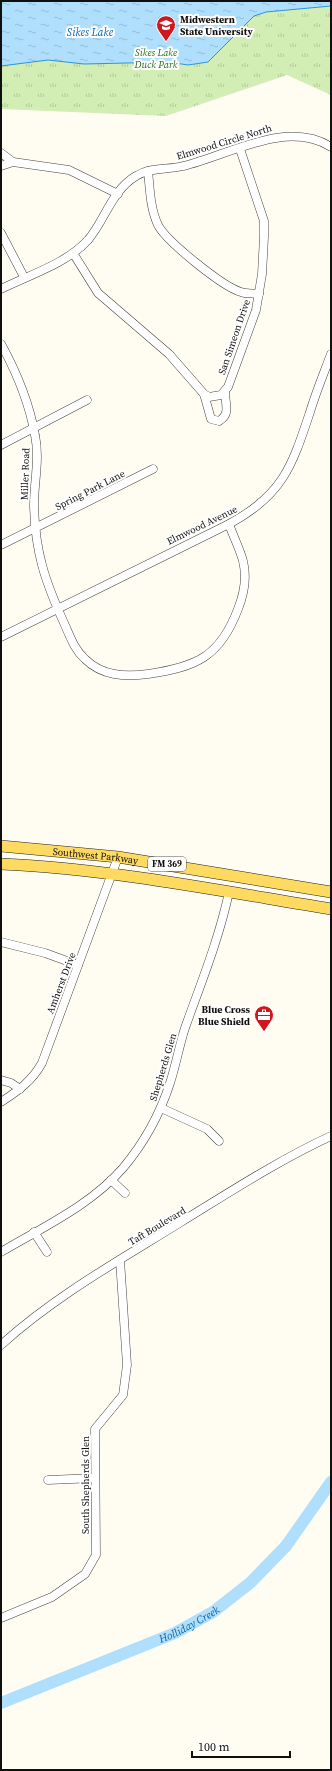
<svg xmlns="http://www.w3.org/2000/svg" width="332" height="1771" viewBox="0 0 332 1771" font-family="'Source Serif 4',serif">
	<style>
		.park { fill: url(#park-tufts) }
		.water { fill: url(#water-ripples); stroke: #2e94db }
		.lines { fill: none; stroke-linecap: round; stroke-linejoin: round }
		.river { stroke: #afdffc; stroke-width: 12 }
		.minor-casing { stroke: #424242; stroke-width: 9 }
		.major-casing { stroke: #202020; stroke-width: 12 }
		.minor { stroke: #fff; stroke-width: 8 }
		.major { stroke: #ffda61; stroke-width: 11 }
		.labels { text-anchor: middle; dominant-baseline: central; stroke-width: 4; stroke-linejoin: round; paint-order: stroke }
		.shield { fill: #fff; stroke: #575757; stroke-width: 1 }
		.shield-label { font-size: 9px; font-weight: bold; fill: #0f0f0f }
		.poi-label { font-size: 10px; font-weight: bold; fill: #0f0f0f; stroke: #fff; text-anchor: start }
		.park-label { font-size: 10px; font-style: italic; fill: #286e17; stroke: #fff }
		.street-label { font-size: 10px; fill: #0f0f0f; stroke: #fff }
		.water-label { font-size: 11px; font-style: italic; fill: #0a65af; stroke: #fff }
	</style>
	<defs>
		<pattern id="park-tufts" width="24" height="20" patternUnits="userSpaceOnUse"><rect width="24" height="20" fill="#d2eeb5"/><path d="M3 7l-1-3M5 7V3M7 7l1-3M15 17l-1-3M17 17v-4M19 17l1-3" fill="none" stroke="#b3cb9a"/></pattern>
		<pattern id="water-ripples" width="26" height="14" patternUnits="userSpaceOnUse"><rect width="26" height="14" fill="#afdffc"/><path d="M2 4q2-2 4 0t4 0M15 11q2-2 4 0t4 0" fill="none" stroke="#95bed7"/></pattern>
	</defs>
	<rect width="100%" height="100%" fill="#fffcf1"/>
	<!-- park -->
	<polygon class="park" points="1,1 331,1 331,95 287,75 166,116 1,109"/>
	<!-- water -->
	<polygon class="water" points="1,1 331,1 331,6 266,12 254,16 208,62 188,65 169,62 84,64 48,60 1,66"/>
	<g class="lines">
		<!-- river -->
		<path class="river" id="s1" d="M1 1703 175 1633 213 1612 250 1583 286 1546 331 1482"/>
		<defs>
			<g id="minor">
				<polyline points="1,153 13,162"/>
				<polyline points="1,166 13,162 69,170 118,194"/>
				<path d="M148 171C150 189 150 208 158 225 166 241 223 287 241 292 246 294 253 293 259 294"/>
				<polyline points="1,233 24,277"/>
				<polyline points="73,253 98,293 169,354 204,394 209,397 221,395 228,387 256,310 262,274 264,237 264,221 240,149"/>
				<path d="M1 289C29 275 66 264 88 240 105 220 112 190 136 176 150 167 168 170 183 166 229 155 287 119 331 147"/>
				<path d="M1 344C17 373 29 402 35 435 40 459 34 482 34 505 35 552 45 581 64 623 70 636 74 649 85 659 102 676 125 677 148 674 196 667 220 657 238 609 244 594 247 577 243 561 240 549 233 536 229 524"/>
				<path d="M204 394 211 419 219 421C231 414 225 404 225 392"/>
				<polyline points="1,445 87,400"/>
				<polyline points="1,545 153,469"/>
				<path d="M1 637 229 524C283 495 292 466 310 412 316 392 324 373 331 354"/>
				<polyline points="1,942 45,953 78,965"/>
				<polyline points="1,1080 11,1083 20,1089"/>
				<path d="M1 1102C18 1091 32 1081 42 1063L118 857"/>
				<polyline points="161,1108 207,1129 219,1141"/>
				<polyline points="111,1180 125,1193"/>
				<polyline points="34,1232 47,1252"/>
				<path d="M1 1252C43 1227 91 1205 123 1168 144 1143 160 1114 170 1083 176 1065 179 1046 185 1028 201 983 219 939 229 892"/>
				<path d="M1 1345C55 1296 120 1260 181 1222 230 1192 279 1160 331 1136"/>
				<polyline points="48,1480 95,1478"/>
				<polyline points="1,1618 52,1597 85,1574 96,1555 95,1429 123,1395 127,1365 120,1260"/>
			</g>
			<g id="major">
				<path id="s2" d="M1 846 118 857 331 892"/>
				<path d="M1 864C112 869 221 891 331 909"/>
			</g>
		</defs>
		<!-- minor casing -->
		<use href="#minor" class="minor-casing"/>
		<!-- major casing -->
		<use href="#major" class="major-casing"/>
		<!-- minor -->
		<use href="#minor" class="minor"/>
		<!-- major -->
		<use href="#major" class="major"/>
	</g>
	<!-- icons -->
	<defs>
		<symbol id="university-pin" viewBox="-11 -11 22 30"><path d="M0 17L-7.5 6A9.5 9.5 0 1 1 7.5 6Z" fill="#ce171e" stroke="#fff"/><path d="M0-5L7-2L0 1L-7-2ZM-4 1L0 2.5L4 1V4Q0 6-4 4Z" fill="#fff"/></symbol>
		<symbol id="office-pin" viewBox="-11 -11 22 30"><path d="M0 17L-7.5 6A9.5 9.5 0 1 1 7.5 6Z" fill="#ce171e" stroke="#fff"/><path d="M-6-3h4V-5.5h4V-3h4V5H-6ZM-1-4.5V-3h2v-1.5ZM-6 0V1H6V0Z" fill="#fff"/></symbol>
	</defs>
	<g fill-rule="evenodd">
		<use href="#university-pin" x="155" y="14" width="22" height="30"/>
		<use href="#office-pin" x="253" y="1004" width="22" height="30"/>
	</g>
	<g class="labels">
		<!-- shield labels -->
		<rect class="shield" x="148" y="857" width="38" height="14" rx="3"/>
		<g class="shield-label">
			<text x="167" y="864">FM 369</text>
		</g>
		<!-- poi labels -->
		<g class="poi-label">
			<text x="180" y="19">Midwestern<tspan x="180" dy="12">State University</tspan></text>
			<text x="250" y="1009" text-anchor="end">Blue Cross<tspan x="250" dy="12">Blue Shield</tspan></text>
		</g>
		<!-- park labels -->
		<g class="park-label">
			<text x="156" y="52">Sikes Lake<tspan x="156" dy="12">Duck Park</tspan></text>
		</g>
		<!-- street labels -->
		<g class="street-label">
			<text transform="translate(224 142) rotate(-17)">Elmwood Circle North</text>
			<text transform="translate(234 337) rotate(-71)">San Simeon Drive</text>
			<text transform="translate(25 474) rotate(-88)">Miller Road</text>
			<text transform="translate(90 490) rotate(-27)">Spring Park Lane</text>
			<text transform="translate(202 525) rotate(-26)">Elmwood Avenue</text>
			<text stroke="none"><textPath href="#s2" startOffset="95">Southwest Parkway</textPath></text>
			<text transform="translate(61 983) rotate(-69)">Amherst Drive</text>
			<text transform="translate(163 1067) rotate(-73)">Shepherds Glen</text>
			<text transform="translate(157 1226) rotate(-31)">Taft Boulevard</text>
			<text transform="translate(85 1485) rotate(-90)">South Shepherds Glen</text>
		</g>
		<!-- water labels -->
		<g class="water-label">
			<text x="90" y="32">Sikes Lake</text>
			<text stroke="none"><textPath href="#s1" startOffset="204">Holliday Creek</textPath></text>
		</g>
	</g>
	<!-- border -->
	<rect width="332" height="1771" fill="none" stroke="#0f0f0f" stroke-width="4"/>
	<!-- scale -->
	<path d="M192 1751v6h98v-6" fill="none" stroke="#0f0f0f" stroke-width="2"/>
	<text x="198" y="1751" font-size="12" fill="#0f0f0f" stroke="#ffffff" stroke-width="3" paint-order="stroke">100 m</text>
</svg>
